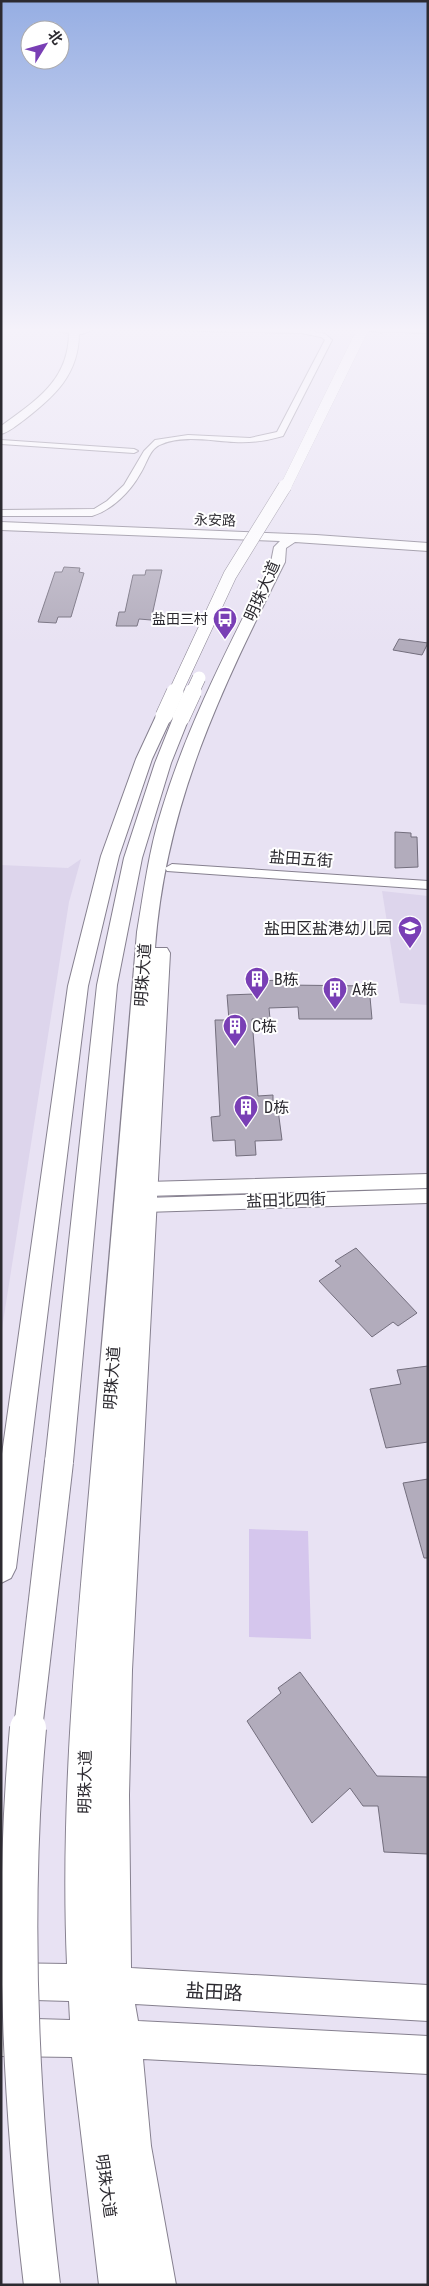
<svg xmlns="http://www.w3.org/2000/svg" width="429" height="2286" viewBox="0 0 429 2286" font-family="'Roboto Condensed','Noto Sans SC',sans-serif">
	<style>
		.built { fill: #ddd5ec }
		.green { fill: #d5c6ed }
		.building { fill: #b2acbc; stroke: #736e7d }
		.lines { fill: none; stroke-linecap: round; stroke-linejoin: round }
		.street-casing { stroke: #86808f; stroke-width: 2 }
		.secondary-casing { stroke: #86808f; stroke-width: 2 }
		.street { fill: #fff; fill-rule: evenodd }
		.secondary { fill: #fff; fill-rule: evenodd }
		.secondary-bridge-far4-casing { stroke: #86808f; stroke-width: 11; stroke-linecap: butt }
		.secondary-bridge-far3-casing { stroke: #86808f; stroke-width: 14; stroke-linecap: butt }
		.secondary-bridge-far2-casing { stroke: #86808f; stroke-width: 18; stroke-linecap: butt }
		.secondary-bridge-far1-casing { stroke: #86808f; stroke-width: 30; stroke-linecap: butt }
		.secondary-bridge-casing { stroke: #86808f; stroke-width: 38; stroke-linecap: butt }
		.secondary-bridge-far4 { stroke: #fff; stroke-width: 11 }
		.secondary-bridge-far3 { stroke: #fff; stroke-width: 13 }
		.secondary-bridge-far2 { stroke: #fff; stroke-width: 17 }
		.secondary-bridge-far1 { stroke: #fff; stroke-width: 28 }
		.secondary-bridge { stroke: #fff; stroke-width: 36 }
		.labels { text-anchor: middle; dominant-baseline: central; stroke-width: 4; stroke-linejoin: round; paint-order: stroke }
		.far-street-label { font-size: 14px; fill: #2c2a30; stroke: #fff }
		.far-poi-label { font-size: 14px; fill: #2c2a30; stroke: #fff; text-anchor: end }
		.street-label { font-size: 16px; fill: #2c2a30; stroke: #fff }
		.poi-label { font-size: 16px; fill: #2c2a30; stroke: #fff; text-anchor: start }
		.near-street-label { font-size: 19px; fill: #2c2a30; stroke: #fff }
	</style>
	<rect width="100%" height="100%" fill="#e8e2f3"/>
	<!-- built -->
	<g class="built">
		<polygon points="81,859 69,902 1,1335 1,865 68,868"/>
		<polygon points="382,891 428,896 428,1005 400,1003"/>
	</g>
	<!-- green -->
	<polygon class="green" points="249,1529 308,1531 311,1639 249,1637"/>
	<!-- building -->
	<g class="building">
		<polygon points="64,567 80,568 79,572 84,573 71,617 58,617 56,623 38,622 55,572 62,572"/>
		<polygon points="146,570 162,570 151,620 139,619 137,626 116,626 119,612 125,612 133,575 145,575"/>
		<polygon points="399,639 428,643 422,655 393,650"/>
		<polygon points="395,832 411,833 411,837 417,837 418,867 395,868"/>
		<polygon points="285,980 286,985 369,986 372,1019 299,1019 298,1007 269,1008 270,1019 252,1019 258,1096 273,1095 273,1102 277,1102 282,1140 255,1141 256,1155 236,1156 235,1140 213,1141 211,1117 220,1116 215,1020 229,1020 227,995 254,994 253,981"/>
		<polygon points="356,1248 417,1313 398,1326 393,1322 372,1337 319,1281 341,1266 335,1261"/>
		<polygon points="428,1366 428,1442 386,1448 370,1389 401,1384 397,1370"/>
		<polygon points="428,1479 428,1558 424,1558 403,1483"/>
		<polygon points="300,1672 377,1776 428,1777 428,1854 384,1852 378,1806 363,1806 350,1788 312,1823 247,1721 281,1693 278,1688"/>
	</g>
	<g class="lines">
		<defs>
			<g id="street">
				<polygon points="56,327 81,330 100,327 82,334 61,332"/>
				<path d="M105 327 301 329 325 334 332 340 283 436C266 441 251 443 234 442 211 441 184 435 162 444 149 448 147 464 140 474 130 492 112 510 92 516H1V510L94 509 107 501 124 485 144 451 155 440 188 435 250 438 277 432 325 340 321 337 301 333 108 329Z"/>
				<polygon points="312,327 428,329 428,333 315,329"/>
				<polygon points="1,440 134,449 138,451 134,453 1,444"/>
				<polygon points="172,864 428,881 428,889 167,871 165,868"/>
				<polygon points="428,1174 428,1188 146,1196 140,1194 138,1189 140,1184 146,1182"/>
				<polygon points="428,1189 428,1203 145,1212 139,1210 137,1205 139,1200 145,1198"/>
			</g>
			<g id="secondary">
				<path d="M75 327H85L79 333C79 374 55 396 24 420 17 425 9 432 1 434V426C37 400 69 380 69 332Z"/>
				<polygon points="378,327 388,327 381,333 376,330"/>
				<path d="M1 522 316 535 428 543V551L295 542 286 548 285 562C221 690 166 802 155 948H167L170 953 132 1670 129 1795 131 1968 428 1985V2021L135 2004 138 2021 428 2036V2074L143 2059 151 2146 176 2285H99L72 2057 1 2056V2018L70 2020 69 2001 1 1999V1963L67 1964C60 1803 76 1642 90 1481 106 1298 122 1115 137 932 144 891 149 849 162 809 188 723 231 642 271 562L274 547 280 541 1 530Z"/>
				<polygon points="164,711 169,713 172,716 152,759 119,856 88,986 16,1568 11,1578 1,1583 1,1461 68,986 101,856 136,759 156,716 159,713"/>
				<polygon points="181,713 187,715 189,718 171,763 142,858 117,985 73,1462 69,1471 59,1475 49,1471 45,1462 97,985 124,858 155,763 173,718 175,715"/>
			</g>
		</defs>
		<!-- street casing -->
		<use href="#street" class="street-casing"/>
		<!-- secondary casing -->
		<use href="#secondary" class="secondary-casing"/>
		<!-- street -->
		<use href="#street" class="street"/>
		<!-- secondary -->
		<use href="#secondary" class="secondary"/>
		<defs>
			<polyline id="secondary-bridge-far4" points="285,488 364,327"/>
			<g id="secondary-bridge-far3">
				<polyline points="175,693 230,575 285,486"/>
				<polyline points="192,693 199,678"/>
			</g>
			<g id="secondary-bridge-far2">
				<polyline points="164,716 175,692"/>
				<polyline points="181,718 193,692"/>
			</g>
			<polyline id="secondary-bridge-far1" points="28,1729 59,1462"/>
			<path id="secondary-bridge" d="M28 1728C11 1914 20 2100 42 2285"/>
		</defs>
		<!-- secondary-bridge-far4 casing -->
		<use href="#secondary-bridge-far4" class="secondary-bridge-far4-casing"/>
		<!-- secondary-bridge-far3 casing -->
		<use href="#secondary-bridge-far3" class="secondary-bridge-far3-casing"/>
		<!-- secondary-bridge-far2 casing -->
		<use href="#secondary-bridge-far2" class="secondary-bridge-far2-casing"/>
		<!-- secondary-bridge-far1 casing -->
		<use href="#secondary-bridge-far1" class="secondary-bridge-far1-casing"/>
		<!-- secondary-bridge casing -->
		<use href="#secondary-bridge" class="secondary-bridge-casing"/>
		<!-- secondary-bridge-far4 -->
		<use href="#secondary-bridge-far4" class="secondary-bridge-far4"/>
		<!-- secondary-bridge-far3 -->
		<use href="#secondary-bridge-far3" class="secondary-bridge-far3"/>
		<!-- secondary-bridge-far2 -->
		<use href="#secondary-bridge-far2" class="secondary-bridge-far2"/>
		<!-- secondary-bridge-far1 -->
		<use href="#secondary-bridge-far1" class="secondary-bridge-far1"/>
		<!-- secondary-bridge -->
		<use href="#secondary-bridge" class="secondary-bridge"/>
	</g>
	<!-- sky -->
	<linearGradient id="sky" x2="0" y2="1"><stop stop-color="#96aee3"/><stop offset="0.51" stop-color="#f5f2fa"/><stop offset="1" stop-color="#f5f2fa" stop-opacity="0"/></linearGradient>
	<rect width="429" height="647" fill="url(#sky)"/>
	<!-- icons -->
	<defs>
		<symbol id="bus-pin" viewBox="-11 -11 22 30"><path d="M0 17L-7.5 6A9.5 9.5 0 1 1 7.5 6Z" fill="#793fb5" stroke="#fff"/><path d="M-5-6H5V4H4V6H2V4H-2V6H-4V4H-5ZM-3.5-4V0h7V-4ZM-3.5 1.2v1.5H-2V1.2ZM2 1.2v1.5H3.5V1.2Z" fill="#fff"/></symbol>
		<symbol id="school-pin" viewBox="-11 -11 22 30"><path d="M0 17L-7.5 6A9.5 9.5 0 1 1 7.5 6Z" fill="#793fb5" stroke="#fff"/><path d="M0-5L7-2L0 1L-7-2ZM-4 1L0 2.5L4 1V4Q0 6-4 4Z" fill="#fff"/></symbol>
		<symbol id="building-pin" viewBox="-11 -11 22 30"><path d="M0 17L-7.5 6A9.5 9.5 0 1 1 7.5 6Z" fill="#793fb5" stroke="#fff"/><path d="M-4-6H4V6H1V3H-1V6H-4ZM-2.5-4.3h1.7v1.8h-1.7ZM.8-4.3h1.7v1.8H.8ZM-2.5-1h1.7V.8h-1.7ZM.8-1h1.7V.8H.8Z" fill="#fff"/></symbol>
	</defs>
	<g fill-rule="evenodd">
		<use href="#bus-pin" x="211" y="605" width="28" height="38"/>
		<use href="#school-pin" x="396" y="914" width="28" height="38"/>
		<use href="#building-pin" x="243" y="965" width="28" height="38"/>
		<use href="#building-pin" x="321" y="975" width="28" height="38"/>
		<use href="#building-pin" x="221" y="1012" width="28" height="38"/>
		<use href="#building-pin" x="232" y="1093" width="28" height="38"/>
	</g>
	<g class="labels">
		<!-- far-street labels -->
		<g class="far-street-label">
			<text transform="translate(215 520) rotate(2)">永安路</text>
		</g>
		<!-- far-poi labels -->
		<g class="far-poi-label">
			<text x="208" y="619">盐田三村</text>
		</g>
		<!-- street labels -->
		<g class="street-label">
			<text transform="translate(262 591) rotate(-66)">明珠大道</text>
			<text transform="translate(301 859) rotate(4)">盐田五街</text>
			<text transform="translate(143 975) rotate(-86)">明珠大道</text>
			<text transform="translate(286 1200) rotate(-2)">盐田北四街</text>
			<text transform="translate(112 1378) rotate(-86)">明珠大道</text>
			<text transform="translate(85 1782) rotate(-89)">明珠大道</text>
			<text transform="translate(106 2186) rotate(82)">明珠大道</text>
		</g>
		<!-- poi labels -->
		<g class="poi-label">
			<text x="392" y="928" text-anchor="end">盐田区盐港幼儿园</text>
			<text x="274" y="979">B栋</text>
			<text x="352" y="989">A栋</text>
			<text x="252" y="1026">C栋</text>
			<text x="264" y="1107">D栋</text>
		</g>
		<!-- near-street labels -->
		<g class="near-street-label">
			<text transform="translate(214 1992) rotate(3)">盐田路</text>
		</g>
	</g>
	<!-- border -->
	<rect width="429" height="2286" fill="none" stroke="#2c2a30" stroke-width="5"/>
	<!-- north arrow -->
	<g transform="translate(45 45) rotate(53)"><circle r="24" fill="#ffffff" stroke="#abaaac"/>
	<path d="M0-4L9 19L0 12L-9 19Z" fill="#793fb5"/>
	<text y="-8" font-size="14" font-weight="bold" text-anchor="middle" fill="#2c2a30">北</text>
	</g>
</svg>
